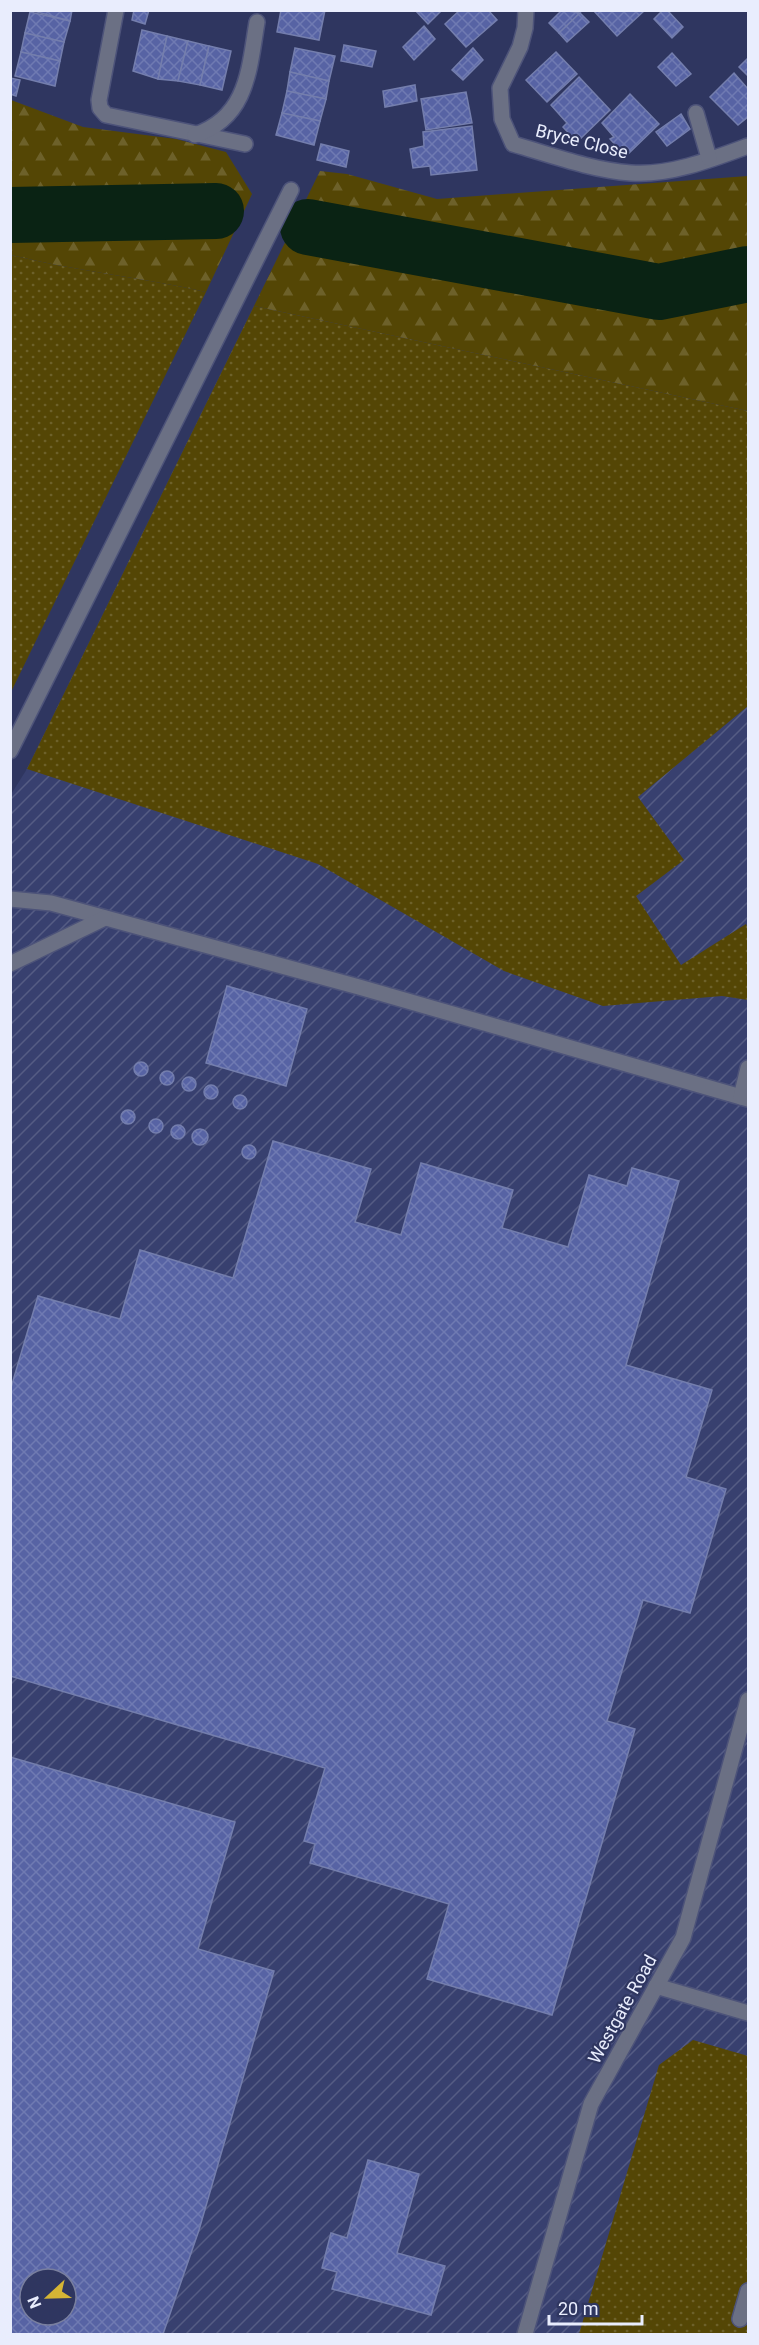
<svg xmlns="http://www.w3.org/2000/svg" width="759" height="2345" viewBox="0 0 759 2345" font-family="Roboto,sans-serif">
	<style>
		.industrial { fill: url(#industrial-furrows); fill-rule: evenodd }
		.grass { fill: url(#grass-dots) }
		.forest { fill: url(#forest-firs) }
		.lines { fill: none; stroke-linecap: round; stroke-linejoin: round }
		.river { stroke: #0a2314; stroke-width: 56 }
		.building { fill: url(#building-cross-hatch); stroke: #747ead; stroke-width: 1.5; fill-rule: evenodd }
		.minor-casing { stroke: #4d5379; stroke-width: 18 }
		.minor { stroke: #6b7084; stroke-width: 15 }
		.labels { text-anchor: middle; dominant-baseline: central; stroke-width: 4.5; stroke-linejoin: round; paint-order: stroke }
		.street-label { font-size: 18px; fill: #e9edfd; stroke: #2f3660 }
	</style>
	<defs>
		<pattern id="industrial-furrows" width="10" height="10" patternUnits="userSpaceOnUse" patternTransform="scale(1.5)"><rect width="10" height="10" fill="#38406f"/><path d="M-1 1l2-2M0 10L10 0M9 11l2-2" fill="none" stroke="#555c84"/></pattern>
		<pattern id="grass-dots" width="8" height="8" patternUnits="userSpaceOnUse" patternTransform="scale(1.5)"><rect width="8" height="8" fill="#544605"/><path d="M2 2h.1M6 6h.1" fill="none" stroke="#6d612a" stroke-width="1.8" stroke-linecap="round"/></pattern>
		<pattern id="forest-firs" width="22" height="20" patternUnits="userSpaceOnUse" patternTransform="scale(1.5)"><rect width="22" height="20" fill="#544605"/><path d="M5 1l3.5 6h-7zM16 11l3.5 6h-7z" fill="#6d612a"/></pattern>
		<pattern id="building-cross-hatch" width="8" height="8" patternUnits="userSpaceOnUse" patternTransform="scale(1.5)"><rect width="8" height="8" fill="#5763a4"/><path d="M0 0l8 8M0 8l8-8" fill="none" stroke="#6f7ab2"/></pattern>
	</defs>
	<rect width="100%" height="100%" fill="#2f3660"/>
	<!-- industrial -->
	<path class="industrial" d="M254 306 748 411V2334H11L10 796 27 769ZM30 2279H66V2315H30Z"/>
	<!-- grass -->
	<g class="grass">
		<path d="M11 255C75 271 141 277 206 292L11 692Z"/>
		<polygon points="254,306 748,411 748,706 638,797 684,860 636,896 681,965 746,924 748,929 748,1000 722,996 603,1006 504,971 318,864 27,769"/>
		<polygon points="693,2040 748,2056 748,2334 579,2334 659,2065"/>
	</g>
	<!-- forest -->
	<g class="forest">
		<path d="M11 100 83 127 176 139 226 152 252 194 206 292C141 277 75 271 11 255Z"/>
		<polygon points="320,171 347,174 437,199 748,176 748,411 254,306"/>
	</g>
	<g class="lines">
		<!-- river -->
		<g class="river">
			<polyline points="10,215 216,211"/>
			<polyline points="308,227 659,292 748,274"/>
		</g>
	</g>
	<!-- building -->
	<g class="building">
		<polygon points="30,10 72,10 70,21"/>
		<polygon points="134,10 149,10 145,24 132,20"/>
		<polygon points="281,10 325,10 319,40 277,32"/>
		<polygon points="415,10 442,10 428,24"/>
		<polygon points="460,10 488,10 497,20 466,47 445,24"/>
		<polygon points="562,10 580,13 559,33 549,23"/>
		<polygon points="593,10 645,10 617,36"/>
		<polygon points="663,10 667,10 683,27 672,38 654,19"/>
		<polygon points="30,12 70,21 64,42 25,33"/>
		<polygon points="580,13 589,22 567,42 559,33"/>
		<polygon points="424,26 435,39 414,60 403,47"/>
		<polygon points="142,30 167,36 158,79 133,71"/>
		<polygon points="25,33 64,42 60,61 21,52"/>
		<polygon points="167,36 188,41 178,81 158,79"/>
		<polygon points="188,41 209,46 200,85 178,81"/>
		<polygon points="344,45 376,51 372,67 341,61"/>
		<polygon points="209,46 231,51 222,90 200,85"/>
		<polygon points="295,48 335,56 329,81 290,72"/>
		<polygon points="473,48 483,60 463,80 452,70"/>
		<polygon points="21,52 60,61 55,86 15,76"/>
		<polygon points="556,52 577,74 547,102 526,80"/>
		<polygon points="672,53 691,74 676,86 658,67"/>
		<polygon points="748,58 748,76 739,67"/>
		<polygon points="290,72 329,81 326,99 287,91"/>
		<polygon points="734,73 748,89 748,117 738,125 710,97"/>
		<polygon points="579,77 610,110 577,142 563,127 567,123 551,105"/>
		<polygon points="10,78 20,80 16,96 10,94"/>
		<polygon points="415,85 417,101 385,107 383,91"/>
		<polygon points="287,91 326,99 320,121 282,113"/>
		<polygon points="466,92 472,123 426,130 421,99"/>
		<polygon points="630,94 659,124 626,156 610,139 614,137 602,123"/>
		<polygon points="282,113 320,121 314,145 276,135"/>
		<polygon points="681,114 690,129 667,146 656,132"/>
		<polygon points="472,126 477,170 431,175 430,166 413,168 410,149 424,146 423,132"/>
		<polygon points="321,144 349,151 346,167 317,160"/>
		<polygon points="227,986 307,1009 286,1086 206,1063"/>
		<circle cx="141" cy="1069" r="7"/>
		<circle cx="167" cy="1078" r="7"/>
		<circle cx="189" cy="1084" r="7"/>
		<circle cx="211" cy="1092" r="7"/>
		<circle cx="240" cy="1102" r="7"/>
		<circle cx="128" cy="1117" r="7"/>
		<circle cx="156" cy="1126" r="7"/>
		<circle cx="178" cy="1132" r="7"/>
		<circle cx="200" cy="1137" r="8"/>
		<polygon points="273,1141 371,1169 355,1222 401,1235 421,1163 513,1190 502,1228 568,1247 589,1175 627,1186 632,1168 679,1181 626,1365 712,1390 686,1477 726,1489 690,1613 643,1600 607,1721 635,1729 552,2015 427,1979 449,1904 310,1863 315,1844 304,1841 325,1768 10,1676 10,1391 38,1296 120,1319 140,1250 233,1278"/>
		<circle cx="249" cy="1152" r="7"/>
		<path d="M10 1757 235 1822 198 1949 274 1971 199 2230 163 2334H10ZM30 2279H66V2315H30Z"/>
		<polygon points="368,2160 419,2174 397,2253 445,2266 431,2315 332,2289 337,2272 322,2268 331,2233 347,2238"/>
	</g>
	<g class="lines">
		<defs>
			<g id="minor">
				<polyline points="116,10 99,100 100,108 106,115 245,144"/>
				<path d="M526 10 525 28 520 47 500 88 502 119 513 144C551 155 591 170 631 173 669 176 713 159 748 146"/>
				<polyline points="696,113 709,158"/>
				<path d="M195 135C248 117 249 69 257 22"/>
				<polyline points="10,751 291,190"/>
				<polyline points="10,899 51,903 359,987 748,1099"/>
				<polyline points="10,964 105,918"/>
				<polyline points="741,1097 748,1068"/>
				<polyline points="656,1986 748,2013"/>
				<polyline points="740,2319 748,2291"/>
				<polyline points="525,2334 591,2104 683,1938 748,1700"/>
			</g>
		</defs>
		<!-- minor casing -->
		<use href="#minor" class="minor-casing"/>
		<!-- minor -->
		<use href="#minor" class="minor"/>
	</g>
	<g class="labels">
		<!-- street labels -->
		<g class="street-label">
			<text transform="translate(582 141) rotate(14)">Bryce Close</text>
			<text transform="translate(622 2009) rotate(-61)">Westgate Road</text>
		</g>
	</g>
	<!-- border -->
	<rect width="759" height="2345" fill="none" stroke="#e9edfd" stroke-width="24"/>
	<!-- north arrow -->
	<g transform="translate(48 2297) rotate(248)"><circle r="28" fill="#2f3660" stroke="#797f9f" stroke-width="1.5"/>
	<path d="M0-4.5L10 22L0 15L-10 22Z" fill="#d5b535"/>
	<text y="-9" font-size="16" font-weight="bold" text-anchor="middle" fill="#e9edfd">N</text>
	</g>
	<!-- scale -->
	<path d="M549 2315v9h93v-9" fill="none" stroke="#e9edfd" stroke-width="3"/>
	<text x="558" y="2315" font-size="18" fill="#e9edfd" stroke="#2f3660" stroke-width="4.5" paint-order="stroke">20 m</text>
</svg>
